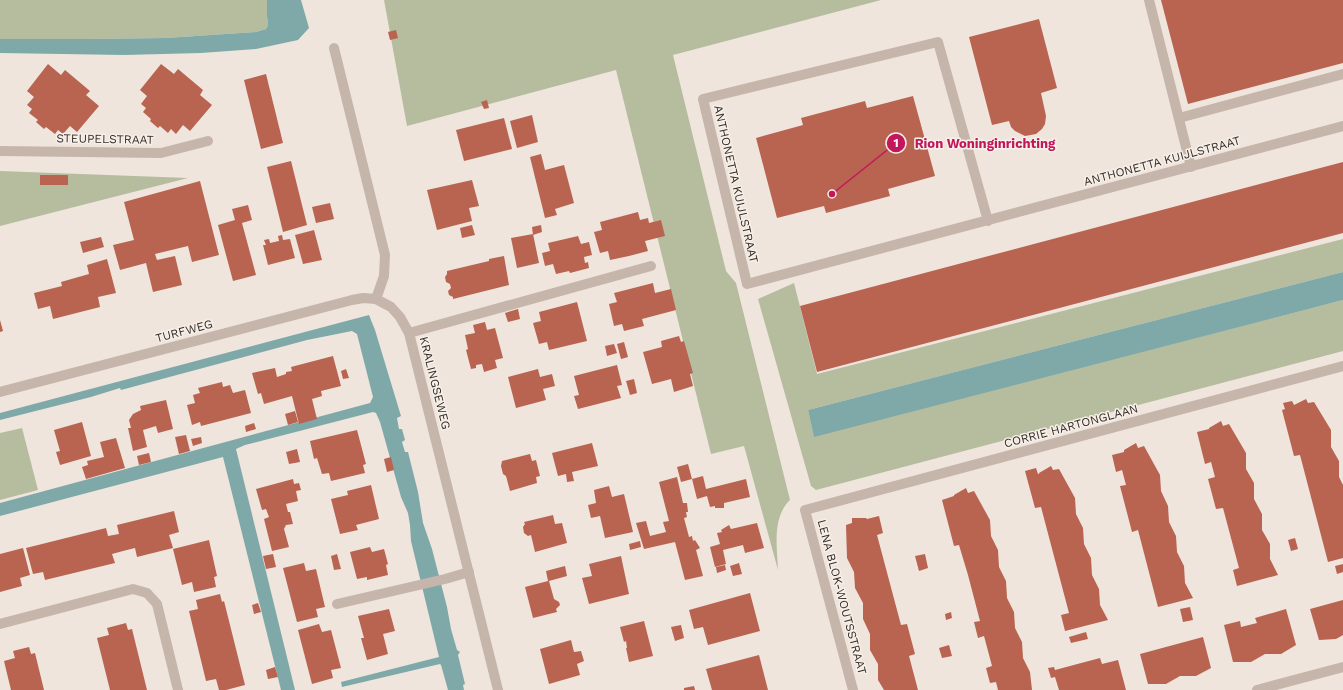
<svg xmlns="http://www.w3.org/2000/svg" width="1343" height="690" viewBox="0 0 1343 690" font-family="'Work Sans',sans-serif">
	<style>
		.green { fill: #b5bd9e }
		.water { fill: #7ea9a8 }
		.building { fill: #b96351 }
		.lines { fill: none; stroke-linecap: round; stroke-linejoin: round }
		.lane { stroke: #c6b5aa; stroke-width: 10 }
		.street { stroke: #c6b5aa; stroke-width: 10 }
		.labels { text-anchor: middle; dominant-baseline: central; stroke-width: 3; stroke-linejoin: round; paint-order: stroke }
		.street-label { font-size: 12px; fill: #342b29; stroke: #f7f0e8 }
		.leader { fill: none; stroke: #c2185b; stroke-width: 1.5 }
		.callout-dot { fill: #c2185b; stroke: #f7f0e8; stroke-width: 1.5 }
		.mark-label { font-size: 12px; text-anchor: middle; font-weight: bold; fill: #fff }
		.callout-label { font-size: 13px; text-anchor: middle; font-weight: bold; fill: #c2185b; stroke: #f7f0e8; stroke-width: 3; stroke-linejoin: round; paint-order: stroke }
	</style>
	<rect width="100%" height="100%" fill="#efe5dd"/>
	<!-- green -->
	<g class="green">
		<polygon points="0,0 267,0 267,16 268,25 266,29 256,32 166,38 91,39 0,39"/>
		<path d="M384 0H881L673 55 726 271 736 283 790 500C772 517 777 547 778 570L744 446 711 454 616 70 407 126Z"/>
		<polygon points="0,171 188,178 0,226"/>
		<polygon points="1343,239 1343,272 808,410 814,436 1343,300 1343,351 816,490 811,486 758,299 794,283 817,374"/>
		<polygon points="22,428 38,490 0,500 0,433"/>
	</g>
	<!-- water -->
	<g class="water">
		<polygon points="267,0 301,0 309,28 298,40 256,49 201,53 124,55 0,53 0,39 91,39 166,38 256,32 266,29 268,25 267,16"/>
		<polygon points="1343,272 1343,300 814,437 808,410"/>
		<polygon points="369,315 375,330 401,416 397,418 399,429 402,429 405,440 402,442 405,452 408,452 418,492 423,523 432,549 447,607 451,629 457,650 460,652 458,655 465,684 463,685 464,690 448,690 441,665 440,664 342,687 341,682 439,657 411,541 410,525 408,513 401,497 380,422 376,413 373,412 245,445 236,449 295,690 281,690 223,457 0,516 0,503 370,403 373,397 357,334 352,331 307,340 121,390 120,388 91,397 0,420 0,413"/>
	</g>
	<!-- building -->
	<g class="building">
		<polygon points="1161,0 1343,0 1343,63 1188,104"/>
		<polygon points="1039,19 1057,88 1041,93 1046,116 1045,124 1042,129 1036,134 1025,136 1015,131 1011,127 1009,121 992,125 969,37"/>
		<polygon points="396,30 398,38 390,40 388,32"/>
		<polygon points="48,64 61,75 65,70 90,91 86,95 99,106 77,132 70,126 63,134 58,130 55,134 46,127 44,129 36,122 38,120 29,113 32,109 27,105 34,97 27,91"/>
		<polygon points="161,64 174,74 178,69 203,90 200,95 212,105 190,131 183,125 176,134 171,129 168,133 160,126 158,128 150,121 151,119 143,112 146,108 141,104 147,96 140,90"/>
		<polygon points="266,74 283,143 261,149 244,80"/>
		<polygon points="913,96 935,176 888,189 890,196 826,213 824,206 777,218 756,138 803,125 801,118 865,101 867,108"/>
		<polygon points="487,100 489,108 484,109 481,102"/>
		<polygon points="532,115 538,142 517,148 510,121"/>
		<polygon points="504,118 512,149 464,161 456,130"/>
		<polygon points="541,154 545,170 564,165 574,203 555,209 557,215 545,218 530,157"/>
		<polygon points="291,161 307,225 283,232 267,167"/>
		<polygon points="1343,162 1343,233 817,372 800,306"/>
		<rect x="40" y="175" width="28" height="10"/>
		<polygon points="472,180 479,206 469,208 472,221 437,230 427,190"/>
		<polygon points="200,181 219,255 192,262 188,246 155,254 157,260 175,256 182,285 153,292 146,263 120,270 113,245 134,240 124,202"/>
		<polygon points="330,203 334,219 316,223 312,207"/>
		<polygon points="248,205 252,220 242,223 256,275 233,281 218,225 235,220 232,209"/>
		<polygon points="638,212 640,220 648,218 649,223 661,220 665,236 645,241 648,251 629,256 610,260 608,251 600,253 594,232 602,230 600,222"/>
		<polygon points="472,225 475,235 462,238 460,228"/>
		<polygon points="541,225 542,232 533,235 532,227"/>
		<polygon points="314,230 322,260 303,264 295,235"/>
		<polygon points="533,234 539,263 517,268 511,238"/>
		<polygon points="282,235 283,240 290,239 295,258 268,265 263,245 266,245 264,240 269,239 270,243 279,241 278,236"/>
		<polygon points="578,236 581,244 589,242 592,255 584,257 585,263 588,262 589,268 570,273 569,271 556,274 553,264 545,266 542,253 550,251 548,243"/>
		<polygon points="101,237 104,247 83,253 80,242"/>
		<polygon points="504,256 509,285 453,299 453,297 449,295 448,291 451,288 450,284 446,282 445,277 447,274 447,271 489,261 489,259"/>
		<polygon points="107,259 116,293 98,297 100,307 53,319 50,306 38,309 34,293 62,286 61,282 89,274 87,265"/>
		<polygon points="653,283 655,293 671,289 676,310 642,319 644,326 624,331 622,324 614,326 609,304 617,302 614,293"/>
		<polygon points="577,302 587,341 549,350 547,342 539,344 533,323 541,321 539,312"/>
		<polygon points="518,309 520,319 508,322 505,313"/>
		<polygon points="0,320 3,331 0,332"/>
		<polygon points="485,322 487,330 495,328 503,358 495,360 497,368 484,372 482,364 476,365 476,368 471,369 466,350 468,349 465,335 475,333 473,325"/>
		<polygon points="679,336 681,342 684,341 693,373 690,374 693,386 674,392 671,379 652,384 643,352 662,347 661,341"/>
		<polygon points="624,342 628,357 621,359 617,344"/>
		<polygon points="614,344 617,353 607,356 605,346"/>
		<polygon points="333,356 341,386 321,391 322,396 312,399 317,419 299,424 292,396 264,404 261,393 258,394 252,373 275,368 277,377 286,374 286,372 292,371 291,367"/>
		<polygon points="617,365 622,385 617,386 621,398 578,409 574,396 579,395 574,376"/>
		<polygon points="346,369 349,378 343,379 341,371"/>
		<polygon points="538,369 540,377 552,374 555,386 543,389 546,400 516,408 508,377"/>
		<polygon points="634,379 637,393 630,395 626,381"/>
		<polygon points="222,382 223,387 230,385 233,393 245,390 251,413 201,426 200,422 192,425 187,405 195,403 193,395 200,393 198,388"/>
		<polygon points="1306,399 1308,403 1314,402 1331,430 1331,447 1339,461 1339,477 1343,485 1343,558 1328,562 1300,455 1294,456 1282,410 1285,409 1283,403 1292,401 1294,405"/>
		<polygon points="166,400 173,429 158,433 156,426 143,430 147,447 133,451 128,428 131,428 129,420 133,414 141,410 140,406"/>
		<polygon points="295,411 298,422 288,425 285,414"/>
		<polygon points="1221,421 1223,426 1229,424 1246,453 1246,469 1254,483 1254,499 1262,514 1262,530 1270,544 1270,559 1278,575 1237,586 1233,570 1239,568 1223,508 1216,509 1208,479 1215,477 1211,462 1205,464 1197,432 1209,429 1209,428"/>
		<polygon points="82,422 91,456 60,465 56,452 60,451 54,430"/>
		<polygon points="254,423 256,429 246,432 245,426"/>
		<polygon points="357,430 366,464 363,465 365,473 331,481 329,473 322,474 317,458 314,459 310,441"/>
		<polygon points="186,435 190,451 179,454 175,437"/>
		<polygon points="201,437 202,443 193,446 191,439"/>
		<polygon points="116,438 125,468 86,479 82,467 88,465 87,461 104,457 100,442"/>
		<polygon points="592,443 598,466 572,472 574,481 567,482 566,474 558,476 552,453"/>
		<polygon points="1136,443 1138,448 1144,446 1160,475 1161,491 1168,506 1169,522 1176,536 1177,552 1184,566 1185,583 1193,598 1158,607 1138,530 1132,532 1120,486 1126,485 1122,470 1116,472 1112,455 1124,452 1124,450"/>
		<polygon points="297,449 300,462 289,464 286,452"/>
		<polygon points="149,453 151,462 139,465 137,456"/>
		<polygon points="530,454 532,461 536,460 540,476 536,477 537,483 510,491 506,476 503,474 501,466 502,461"/>
		<polygon points="391,457 394,470 387,472 384,459"/>
		<polygon points="688,464 692,479 681,482 677,467"/>
		<polygon points="1051,466 1053,470 1059,469 1075,498 1076,514 1083,528 1084,544 1091,558 1092,575 1099,589 1100,605 1108,620 1065,631 1061,615 1069,613 1041,507 1035,508 1025,471 1036,468 1038,474 1039,474 1039,473"/>
		<polygon points="703,476 706,489 746,479 750,497 724,503 724,508 715,508 715,506 710,507 707,496 697,499 692,479"/>
		<polygon points="677,477 683,503 687,503 688,512 686,512 687,517 684,518 689,537 692,536 693,541 695,540 700,548 696,550 703,576 685,580 675,542 644,549 636,523 646,521 650,536 666,532 663,522 669,521 659,482"/>
		<polygon points="293,479 294,484 299,483 301,490 296,491 298,501 286,504 288,512 290,512 293,524 286,525 284,529 289,547 272,551 264,519 269,517 266,509 262,510 256,489"/>
		<polygon points="371,485 379,519 356,525 358,530 340,534 331,499 348,495 347,491"/>
		<polygon points="609,486 612,497 624,494 633,532 605,538 600,516 591,518 588,505 596,503 594,490"/>
		<polygon points="966,488 968,493 974,491 990,520 991,536 998,550 999,567 1006,581 1007,598 1014,612 1015,628 1022,642 1023,658 1030,672 1032,690 998,690 996,682 990,683 986,668 992,666 984,636 978,638 974,622 980,621 968,575 959,545 954,546 942,500 954,496 954,495"/>
		<polygon points="174,511 179,532 169,535 173,548 137,557 135,548 123,551 112,554 115,563 45,580 43,572 33,574 26,548 106,528 108,536 119,534 117,525"/>
		<polygon points="553,515 555,524 562,523 567,543 535,552 531,535 528,536 524,533 523,527 525,524 524,522"/>
		<polygon points="879,516 883,533 877,535 901,625 907,624 915,654 909,656 918,690 884,690 878,680 878,664 870,650 870,634 863,619 863,603 855,588 854,572 847,558 846,525 852,523 852,518 866,518 867,519"/>
		<polygon points="757,523 764,548 745,553 743,545 723,550 726,564 715,567 710,547 720,544 717,533 722,532 721,530 729,525 731,529"/>
		<polygon points="1295,538 1298,549 1291,551 1288,540"/>
		<polygon points="209,540 217,576 214,577 216,587 194,592 192,582 182,585 173,549"/>
		<polygon points="640,541 641,547 630,550 629,544"/>
		<polygon points="370,547 372,552 384,549 388,564 386,565 388,575 367,580 367,577 357,579 350,552"/>
		<polygon points="23,548 30,575 20,578 22,586 0,592 0,554"/>
		<polygon points="273,554 276,567 266,569 263,556"/>
		<polygon points="337,554 341,569 334,570 331,556"/>
		<polygon points="925,554 928,568 919,571 915,556"/>
		<polygon points="621,556 629,594 589,604 582,578 592,576 589,564"/>
		<polygon points="304,563 306,571 316,569 325,607 316,609 318,617 297,622 283,568"/>
		<polygon points="739,563 742,574 733,576 730,566"/>
		<polygon points="1343,564 1343,572 1337,574 1335,566"/>
		<polygon points="725,565 726,570 717,573 716,567"/>
		<polygon points="565,566 567,576 549,581 554,599 559,602 560,605 556,609 557,612 533,618 525,587 548,581 546,571"/>
		<polygon points="750,593 760,631 708,645 703,627 694,629 689,610"/>
		<polygon points="220,594 222,602 224,601 245,685 226,690 219,690 216,679 206,681 189,611 198,609 196,600"/>
		<polygon points="1343,600 1343,635 1336,639 1319,640 1310,609"/>
		<polygon points="258,603 261,612 254,614 252,605"/>
		<polygon points="1190,607 1193,620 1183,622 1180,609"/>
		<polygon points="389,609 395,631 383,634 388,654 367,660 361,638 364,638 358,616"/>
		<polygon points="1286,609 1296,645 1281,654 1265,654 1251,662 1233,662 1224,625 1240,621 1241,627 1257,623 1255,618"/>
		<polygon points="951,612 952,618 946,620 945,614"/>
		<polygon points="644,621 653,656 629,662 626,648 627,648 626,641 624,642 620,627"/>
		<polygon points="126,623 128,630 132,629 147,690 110,690 97,638 109,635 107,628"/>
		<polygon points="319,624 322,632 331,630 341,668 331,670 333,678 312,684 298,630"/>
		<polygon points="681,625 684,638 675,641 671,627"/>
		<polygon points="1086,632 1088,639 1071,643 1069,637"/>
		<polygon points="1203,637 1211,668 1196,676 1180,676 1166,684 1148,684 1140,654"/>
		<polygon points="571,640 574,652 581,651 584,661 577,664 580,675 549,684 540,649"/>
		<polygon points="949,645 952,656 942,658 939,648"/>
		<polygon points="29,647 31,654 35,653 44,690 11,690 4,661 15,658 13,651"/>
		<polygon points="759,655 768,690 712,690 706,669"/>
		<polygon points="1100,658 1102,664 1118,660 1126,690 1059,690 1055,677 1051,678 1048,668 1054,667 1055,670"/>
		<polygon points="275,667 278,677 268,679 266,670"/>
		<polygon points="694,686 695,690 684,690 684,688"/>
	</g>
	<g class="lines">
		<!-- lane -->
		<g class="lane">
			<polyline points="1149,0 1191,167"/>
			<polyline points="1179,118 1343,74"/>
			<polyline points="409,333 651,266"/>
			<polyline points="337,604 445,579 469,572"/>
		</g>
		<!-- street -->
		<g class="street">
			<polyline points="334,48 385,255 384,276 376,299 391,307 400,317 409,333 498,690"/>
			<polyline points="0,151 161,153 208,141"/>
			<polyline points="988,221 938,42 703,99 747,284 1343,126"/>
			<polyline points="0,392 352,300 363,298 376,299"/>
			<polyline points="0,624 133,589 147,593 157,604 178,690"/>
			<polyline points="853,690 805,510 1343,366"/>
			<polyline points="1257,690 1343,667"/>
		</g>
	</g>
	<g class="labels">
		<!-- street labels -->
		<g class="street-label">
			<text transform="translate(105 139) rotate(1)">STEUPELSTRAAT</text>
			<text transform="translate(1162 161) rotate(-15)">ANTHONETTA KUIJLSTRAAT</text>
			<text transform="translate(736 184) rotate(77)">ANTHONETTA KUIJLSTRAAT</text>
			<text transform="translate(184 331) rotate(-15)">TURFWEG</text>
			<text transform="translate(435 383) rotate(76)">KRALINGSEWEG</text>
			<text transform="translate(1071 426) rotate(-15)">CORRIE HARTONGLAAN</text>
			<text transform="translate(842 597) rotate(75)">LENA BLOK-WOUTSSTRAAT</text>
		</g>
	</g>
	<!-- callouts -->
	<path class="leader" d="M832 194L896 143"/>
	<g class="callout-dot">
		<circle cx="832" cy="194" r="4"/>
		<circle cx="896" cy="143" r="10"/>
	</g>
	<g class="mark-label">
		<text x="896" y="147">1</text>
	</g>
	<g class="callout-label">
		<text x="985" y="148">Rion Woninginrichting</text>
	</g>
</svg>
